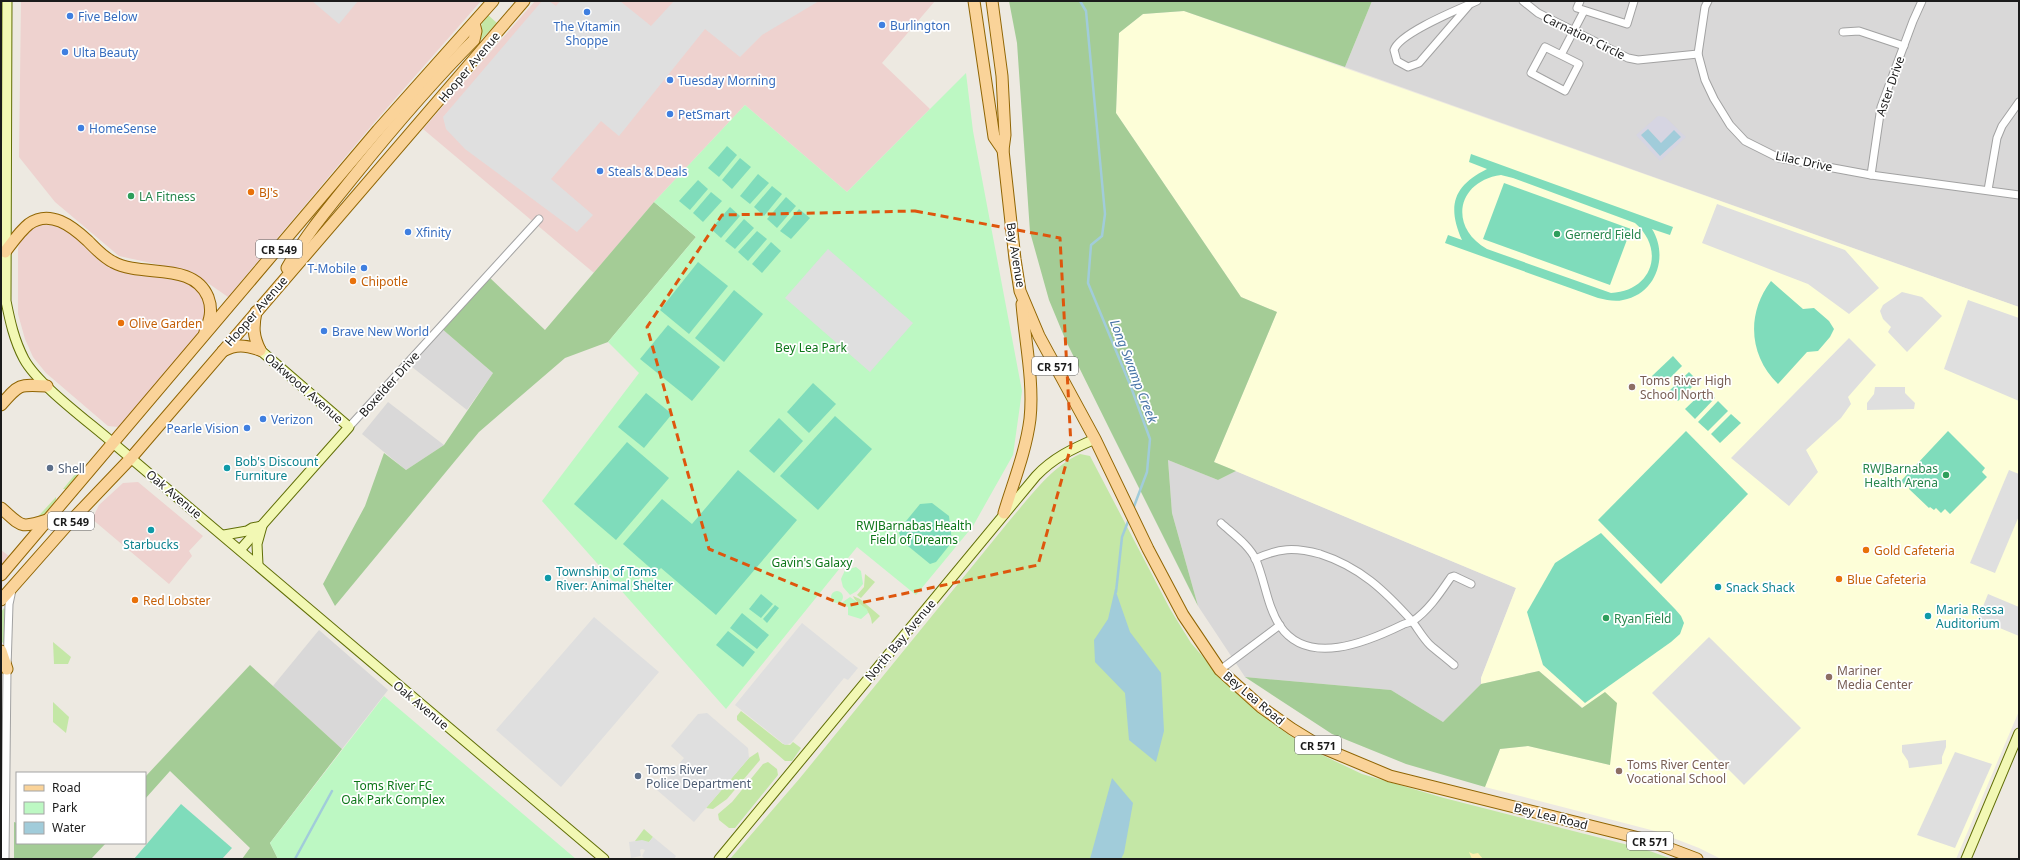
<svg xmlns="http://www.w3.org/2000/svg" width="2020" height="860" viewBox="0 0 2020 860" font-family="'Noto Sans',sans-serif">
	<style>
		.residential { fill: #d9d8d8 }
		.commercial { fill: #eed2cf }
		.education { fill: #fdfed8 }
		.grass { fill: #c4e7a6 }
		.forest { fill: #a4cc96 }
		.sand { fill: #fef0ae }
		.park { fill: #bdf8c3 }
		.pitch { fill: #7fdcbb; fill-rule: evenodd }
		.parking { fill: #dfdfdf }
		.plaza { fill: #d6d5e2; fill-rule: evenodd }
		.water { fill: #a1ccda }
		.lines { fill: none; stroke-linecap: round; stroke-linejoin: round }
		.stream { stroke: #a1ccda; stroke-width: 2.5 }
		.street-casing { stroke: #a2a2a2; stroke-width: 9 }
		.secondary-casing { stroke: #606e06; stroke-width: 11 }
		.primary-casing { stroke: #906503; stroke-width: 13 }
		.street { stroke: #fff; stroke-width: 7 }
		.secondary { stroke: #f2f8b4; stroke-width: 9 }
		.primary { stroke: #fad399; stroke-width: 11 }
		.marked { fill: none; stroke: #de560d; stroke-width: 3; stroke-dasharray: 8 5; stroke-linejoin: round }
		.shop-dot { fill: #3f7fe0; stroke: #fff; stroke-width: 1.5 }
		.food-dot { fill: #e8710a; stroke: #fff; stroke-width: 1.5 }
		.leisure-dot { fill: #2e9e5b; stroke: #fff; stroke-width: 1.5 }
		.education-dot { fill: #8d6e63; stroke: #fff; stroke-width: 1.5 }
		.service-dot { fill: #5c6f8a; stroke: #fff; stroke-width: 1.5 }
		.culture-dot { fill: #0f9aa8; stroke: #fff; stroke-width: 1.5 }
		.labels { text-anchor: middle; dominant-baseline: central; stroke-width: 3.5; stroke-linejoin: round; paint-order: stroke }
		.shield { fill: #fff; stroke: #5f5f5f; stroke-width: 1 }
		.shield-label { font-size: 11px; font-weight: bold; fill: #1b1b1b }
		.shop-label { font-size: 12px; fill: #366cbe; stroke: #fff; text-anchor: start }
		.street-label { font-size: 12px; fill: #1b1b1b; stroke: #fff }
		.food-label { font-size: 12px; fill: #c56008; stroke: #fff; text-anchor: start }
		.leisure-label { font-size: 12px; fill: #27864d; stroke: #fff; text-anchor: start }
		.park-label { font-size: 12px; fill: #0d7619; stroke: #fff }
		.education-label { font-size: 12px; fill: #785e54; stroke: #fff; text-anchor: start }
		.culture-label { font-size: 12px; fill: #0d838f; stroke: #fff; text-anchor: start }
		.service-label { font-size: 12px; fill: #4e5e75; stroke: #fff; text-anchor: start }
		.water-label { font-size: 13px; font-style: italic; fill: #4a76a8; stroke: #fff }
	</style>
	<rect width="100%" height="100%" fill="#ede9e1"/>
	<!-- residential -->
	<g class="residential">
		<polygon points="1372,1 2019,1 2019,307 1345,67"/>
		<polygon points="441,328 493,373 467,410 412,367"/>
		<polygon points="388,402 444,445 406,470 362,434"/>
		<polygon points="1168,460 1218,480 1236,471 1516,588 1481,678 1481,684 1443,722 1391,690 1245,677 1198,606 1172,513"/>
		<polygon points="319,630 388,690 342,749 273,686"/>
	</g>
	<!-- commercial -->
	<g class="commercial">
		<polygon points="21,1 481,1 373,124 228,297 192,272 119,256 55,202 19,157"/>
		<polygon points="535,1 935,1 882,63 930,109 847,192 745,105 654,202 594,273 423,129"/>
		<polygon points="50,223 69,230 105,263 184,280 203,294 208,311 199,334 118,427 108,426 46,373 33,357 25,339 18,314 18,248 21,239 28,231 37,225"/>
		<polygon points="138,482 203,536 189,551 192,556 169,584 92,519 99,505 123,483"/>
		<polygon points="1,550 9,556 1,565"/>
	</g>
	<!-- education -->
	<polygon class="education" points="1184,11 2019,307 2019,711 1956,859 1721,859 1699,848 1655,831 1485,787 1500,749 1528,746 1610,765 1605,692 1583,708 1539,671 1481,684 1481,678 1516,588 1214,462 1277,312 1241,297 1116,113 1119,33 1143,14"/>
	<!-- grass -->
	<g class="grass">
		<polygon points="488,15 497,23 481,40 480,39 482,22"/>
		<path d="M1080 454 1090 456 1170 609 1191 643 1217 673 1257 711 1289 735 1320 754 1362 774 1444 798 1644 849 1672 859H730L800 778 1010 520C1030 497 1051 467 1080 454Z"/>
		<polygon points="77,472 79,474 66,489 63,489"/>
		<polygon points="56,497 56,501 42,517 33,522"/>
		<polygon points="865,574 875,582 861,598 857,595 864,587"/>
		<path d="M853 596 860 599 880 616 872 624C871 607 857 606 853 596Z"/>
		<polygon points="4,608 5,609 4,644 1,641 1,612"/>
		<polygon points="53,642 71,657 68,664 54,664"/>
		<polygon points="53,702 69,717 66,733 53,722"/>
		<polygon points="741,711 783,744 790,745 793,742 801,748 792,761 785,761 737,720 737,716"/>
		<polygon points="758,752 760,760 727,799 713,809 706,808 749,758"/>
		<polygon points="768,762 777,769 778,775 735,828 729,828 719,820 718,814 732,802 763,764"/>
		<polygon points="644,829 653,837 649,842 635,841"/>
	</g>
	<!-- forest -->
	<g class="forest">
		<polygon points="1009,1 1372,1 1345,67 1184,11 1143,14 1119,33 1116,113 1241,297 1277,312 1214,462 1236,471 1218,480 1168,460 1172,513 1198,606 1110,430 1066,341 1049,300 1030,232 1017,43"/>
		<polygon points="654,202 696,237 608,342 565,358 479,432 335,606 323,584 365,506 384,453 406,470 444,445 493,373 441,328 489,277 545,330"/>
		<polygon points="250,665 342,749 270,843 278,859 242,859 250,848 170,771 145,799 145,777"/>
		<polygon points="1539,671 1582,708 1605,692 1617,703 1610,765 1528,746 1500,749 1485,787 1406,764 1332,734 1245,677 1391,690 1443,722 1481,684"/>
		<polygon points="14,822 17,823 17,843 106,843 91,859 14,859"/>
	</g>
	<!-- sand -->
	<polygon class="sand" points="1469,852 1473,854 1478,853 1483,859 1472,859"/>
	<!-- park -->
	<g class="park">
		<polygon points="966,73 973,131 1022,391 1013,455 973,526 916,595 857,547 726,709 542,501 639,373 608,342 696,237 654,202 745,105 847,192"/>
		<polygon points="856,567 861,571 863,584 857,591 850,595 843,587 841,579 845,570"/>
		<circle cx="837" cy="597" r="6"/>
		<polygon points="850,597 867,609 868,613 861,619 848,615 848,607 840,604"/>
		<polygon points="384,696 576,859 278,859 270,843"/>
	</g>
	<!-- pitch -->
	<g class="pitch">
		<polygon points="727,146 737,155 719,177 708,168"/>
		<path d="M1471 154 1673 227 1670 235 1652 229C1669 256 1656 294 1623 300 1615 302 1607 300 1598 298L1445 243 1448 235 1462 240C1447 206 1453 186 1487 169L1469 162ZM1501 175 1513 178 1635 223C1666 250 1652 291 1611 293L1487 249C1448 227 1457 181 1501 175Z"/>
		<polygon points="740,158 751,167 732,189 722,180"/>
		<polygon points="758,174 769,183 750,204 740,196"/>
		<polygon points="698,180 708,189 690,210 679,201"/>
		<polygon points="1504,183 1631,229 1610,285 1483,239"/>
		<polygon points="772,186 782,194 764,216 754,207"/>
		<polygon points="711,192 722,201 703,222 693,213"/>
		<polygon points="786,197 796,206 777,228 767,219"/>
		<polygon points="730,207 740,216 721,238 711,229"/>
		<polygon points="799,209 810,218 791,239 780,231"/>
		<polygon points="744,219 754,228 735,249 725,241"/>
		<polygon points="757,231 767,239 748,261 738,252"/>
		<polygon points="771,242 781,251 762,273 752,264"/>
		<polygon points="698,262 728,286 689,334 660,310"/>
		<path d="M1771 281 1803 309 1814 308 1829 321 1834 329 1830 337 1818 351 1807 352 1778 384C1749 356 1746 314 1771 281Z"/>
		<polygon points="734,290 763,314 724,362 695,338"/>
		<polygon points="668,325 720,367 692,401 640,359"/>
		<polygon points="1673,356 1682,366 1662,386 1652,376"/>
		<polygon points="1689,372 1698,381 1678,401 1668,392"/>
		<polygon points="813,383 836,404 809,433 787,412"/>
		<polygon points="1706,389 1715,398 1695,419 1685,409"/>
		<polygon points="646,393 672,414 644,448 618,427"/>
		<polygon points="1718,401 1728,411 1708,431 1698,422"/>
		<polygon points="1731,414 1741,423 1720,443 1711,434"/>
		<polygon points="835,416 872,449 818,510 780,476"/>
		<polygon points="779,418 803,441 774,473 749,451"/>
		<polygon points="1686,431 1748,494 1661,584 1598,520"/>
		<polygon points="1948,431 1985,468 1982,472 1987,477 1950,514 1945,509 1941,513 1936,508 1934,510 1930,507 1929,508 1909,489 1910,487 1908,485 1906,486 1901,481"/>
		<polygon points="627,442 669,478 616,540 574,504"/>
		<polygon points="738,470 797,520 716,615 661,568 656,573 623,544 662,499 692,524"/>
		<polygon points="932,503 949,516 952,542 936,562 930,564 903,542 899,533 902,526 920,504"/>
		<polygon points="1601,533 1675,609 1681,616 1684,623 1680,634 1671,642 1585,703 1543,665 1527,612 1555,563"/>
		<polygon points="761,594 773,604 761,618 749,609"/>
		<polygon points="775,605 779,608 767,623 763,619"/>
		<polygon points="742,613 769,635 757,649 730,628"/>
		<polygon points="728,631 755,652 743,667 716,645"/>
		<polygon points="181,804 232,848 222,859 134,859"/>
	</g>
	<!-- parking -->
	<g class="parking">
		<polygon points="312,1 358,1 339,24"/>
		<polygon points="542,1 549,1 556,6 560,1 620,1 651,26 674,1 819,1 762,35 740,57 705,29 619,136 601,121 551,179 593,215 577,232 465,149 446,129 443,117"/>
		<polygon points="1717,204 1845,250 1879,288 1849,314 1808,284 1702,243"/>
		<polygon points="828,249 913,323 870,372 785,298"/>
		<polygon points="1902,292 1922,297 1942,316 1907,352 1888,332 1891,327 1883,319 1880,311 1883,305"/>
		<polygon points="1968,300 2019,318 2019,401 1944,369"/>
		<polygon points="1849,338 1876,365 1848,397 1851,404 1841,418 1806,450 1818,472 1789,506 1731,458"/>
		<polygon points="1875,387 1905,387 1905,393 1915,403 1914,409 1867,410 1867,403 1874,394"/>
		<polygon points="2009,470 2019,474 2019,516 1995,573 1970,563"/>
		<polygon points="1988,594 2019,607 2019,636 1978,619"/>
		<polygon points="594,617 659,672 561,787 496,730"/>
		<polygon points="802,623 858,668 848,680 844,678 791,743 785,745 735,705"/>
		<polygon points="1709,637 1801,728 1744,785 1652,693"/>
		<polygon points="707,713 748,748 749,758 694,822 657,790 684,758 671,746 698,714"/>
		<polygon points="1946,740 1946,747 1942,757 1942,764 1909,768 1908,761 1902,752 1902,745"/>
		<polygon points="1955,752 1992,764 1955,848 1917,835"/>
		<polygon points="653,837 676,856 674,859 645,859 642,856 645,850 642,849 640,850 641,856 631,858 629,842 642,840 649,842"/>
	</g>
	<!-- plaza -->
	<path class="plaza" d="M1658 116 1665 117 1686 137 1660 161 1636 135ZM1648 129 1661 143 1641 135Z"/>
	<!-- water -->
	<g class="water">
		<polygon points="1648,129 1661,143 1674,130 1681,137 1660,156 1641,135"/>
		<polygon points="1115,589 1130,632 1161,673 1164,731 1156,762 1129,740 1125,693 1095,662 1094,640 1108,619"/>
		<polygon points="1112,778 1133,803 1124,853 1121,859 1090,859"/>
	</g>
	<g class="lines">
		<!-- stream -->
		<g class="stream">
			<polyline points="1080,1 1086,11 1105,214 1102,236 1091,245 1088,283 1131,387 1150,439 1147,472 1133,509"/>
			<polyline points="1116,592 1122,537 1129,519"/>
			<polyline points="295,859 332,791"/>
		</g>
		<defs>
			<g id="street">
				<polyline points="1523,1 1538,13 1628,58 1638,60 1698,54"/>
				<polyline points="1580,1 1577,8 1627,24 1634,1"/>
				<polyline points="1708,1 1705,7 1698,54 1705,80 1714,99 1730,125 1745,141 1779,158 1871,175 2019,195"/>
				<path d="M1470 4 1419 63 1408 67 1397 61 1394 50C1399 33 1459 9 1477 1"/>
				<polyline points="1843,32 1859,31 1904,46"/>
				<polyline points="1561,55 1579,64 1565,91 1531,73 1545,47 1561,55 1584,11"/>
				<polyline points="1871,175 1881,107 1913,21 1922,1"/>
				<polyline points="1988,190 1997,138 2002,126 2019,102"/>
				<polyline points="349,427 539,219"/>
				<path d="M1221 523C1233 534 1249 545 1256 560 1265 581 1267 606 1280 626 1308 667 1367 642 1402 625 1405 623 1410 623 1413 621 1429 610 1440 593 1451 577L1454 576 1471 584"/>
				<path d="M1255 559C1279 548 1294 547 1320 554 1360 567 1384 590 1412 621 1418 629 1423 638 1430 645 1438 652 1446 658 1454 665"/>
				<polyline points="1220,670 1280,625"/>
				<polyline points="5,859 7,669 9,604 12,590"/>
			</g>
			<g id="secondary">
				<path d="M7 1 6 301C10 321 14 340 24 359 38 385 89 422 113 443L604 859"/>
				<polyline points="224,535 247,531 252,528 262,526 257,544 258,565"/>
				<polyline points="240,550 349,427 260,350"/>
				<path d="M719 859 1036 476C1053 458 1072 449 1095 439"/>
				<polyline points="1966,859 2019,733"/>
			</g>
			<g id="primary">
				<polyline points="974,1 994,137 1003,150"/>
				<polyline points="992,1 1002,76 1005,135 1003,150 1015,259 1020,291 1039,336 1095,439 1148,549 1183,615 1220,670 1261,707 1292,729 1323,748 1390,776 1647,840 1697,859"/>
				<path d="M5 252C12 243 20 231 29 224 50 209 72 226 88 241 95 248 103 257 113 262 142 278 193 261 208 297 213 310 210 320 205 332"/>
				<path d="M287 268C306 234 331 205 355 175 393 128 432 82 474 40L476 31 474 23"/>
				<path d="M256 312C253 327 253 336 260 350"/>
				<path d="M223 351C236 344 245 345 260 350"/>
				<path d="M1 405C19 384 19 384 47 386"/>
				<path d="M1 508C22 526 19 529 47 520"/>
				<path d="M1004 513C1013 483 1026 451 1030 419 1034 382 1025 341 1022 304"/>
				<polyline points="1,575 378,130 493,1"/>
				<polyline points="1,600 69,523 131,458 524,1"/>
				<polyline points="1,651 7,669"/>
			</g>
		</defs>
		<!-- street casing -->
		<use href="#street" class="street-casing"/>
		<!-- secondary casing -->
		<use href="#secondary" class="secondary-casing"/>
		<!-- primary casing -->
		<use href="#primary" class="primary-casing"/>
		<!-- street -->
		<use href="#street" class="street"/>
		<!-- secondary -->
		<use href="#secondary" class="secondary"/>
		<!-- primary -->
		<use href="#primary" class="primary"/>
	</g>
	<!-- marked area -->
	<path class="marked" d="M915 211 1060 238 1071 446 1038 565 846 606 709 549 647 327 722 215Z"/>
	<!-- markers -->
	<g class="shop-dot">
		<circle cx="587" cy="12" r="4"/>
		<circle cx="70" cy="16" r="4"/>
		<circle cx="882" cy="25" r="4"/>
		<circle cx="65" cy="52" r="4"/>
		<circle cx="670" cy="80" r="4"/>
		<circle cx="670" cy="114" r="4"/>
		<circle cx="81" cy="128" r="4"/>
		<circle cx="600" cy="171" r="4"/>
		<circle cx="408" cy="232" r="4"/>
		<circle cx="364" cy="268" r="4"/>
		<circle cx="324" cy="331" r="4"/>
		<circle cx="263" cy="419" r="4"/>
		<circle cx="247" cy="428" r="4"/>
	</g>
	<g class="food-dot">
		<circle cx="251" cy="192" r="4"/>
		<circle cx="353" cy="281" r="4"/>
		<circle cx="121" cy="323" r="4"/>
		<circle cx="1866" cy="550" r="4"/>
		<circle cx="1839" cy="579" r="4"/>
		<circle cx="135" cy="600" r="4"/>
	</g>
	<g class="leisure-dot">
		<circle cx="131" cy="196" r="4"/>
		<circle cx="1557" cy="234" r="4"/>
		<circle cx="1946" cy="475" r="4"/>
		<circle cx="1606" cy="618" r="4"/>
	</g>
	<g class="education-dot">
		<circle cx="1632" cy="387" r="4"/>
		<circle cx="1829" cy="677" r="4"/>
		<circle cx="1619" cy="771" r="4"/>
	</g>
	<g class="service-dot">
		<circle cx="50" cy="468" r="4"/>
		<circle cx="638" cy="776" r="4"/>
	</g>
	<g class="culture-dot">
		<circle cx="227" cy="468" r="4"/>
		<circle cx="151" cy="530" r="4"/>
		<circle cx="548" cy="578" r="4"/>
		<circle cx="1718" cy="587" r="4"/>
		<circle cx="1928" cy="616" r="4"/>
	</g>
	<g class="labels">
		<!-- shield labels -->
		<g class="shield">
			<rect x="256" y="240" width="46" height="18" rx="3"/>
			<rect x="1032" y="357" width="46" height="18" rx="3"/>
			<rect x="48" y="512" width="46" height="18" rx="3"/>
			<rect x="1295" y="736" width="46" height="18" rx="3"/>
			<rect x="1627" y="832" width="46" height="18" rx="3"/>
		</g>
		<g class="shield-label">
			<text x="279" y="249">CR 549</text>
			<text x="1055" y="366">CR 571</text>
			<text x="71" y="521">CR 549</text>
			<text x="1318" y="745">CR 571</text>
			<text x="1650" y="841">CR 571</text>
		</g>
		<!-- shop labels -->
		<g class="shop-label">
			<text x="78" y="16">Five Below</text>
			<text x="890" y="25">Burlington</text>
			<text x="587" y="26" text-anchor="middle">The Vitamin<tspan x="587" dy="14">Shoppe</tspan></text>
			<text x="73" y="52">Ulta Beauty</text>
			<text x="678" y="80">Tuesday Morning</text>
			<text x="678" y="114">PetSmart</text>
			<text x="89" y="128">HomeSense</text>
			<text x="608" y="171">Steals &amp; Deals</text>
			<text x="416" y="232">Xfinity</text>
			<text x="356" y="268" text-anchor="end">T-Mobile</text>
			<text x="332" y="331">Brave New World</text>
			<text x="271" y="419">Verizon</text>
			<text x="239" y="428" text-anchor="end">Pearle Vision</text>
		</g>
		<!-- street labels -->
		<g class="street-label">
			<text transform="translate(1584 36) rotate(26)">Carnation Circle</text>
			<text transform="translate(469 67) rotate(-50)">Hooper Avenue</text>
			<text transform="translate(1890 86) rotate(-71)">Aster Drive</text>
			<text transform="translate(1804 161) rotate(12)">Lilac Drive</text>
			<text transform="translate(1016 255) rotate(81)">Bay Avenue</text>
			<text transform="translate(256 311) rotate(-49)">Hooper Avenue</text>
			<text transform="translate(389 384) rotate(-48)">Boxelder Drive</text>
			<text transform="translate(304 388) rotate(41)">Oakwood Avenue</text>
			<text transform="translate(174 494) rotate(40)">Oak Avenue</text>
			<text transform="translate(900 640) rotate(-50)">North Bay Avenue</text>
			<text transform="translate(1254 698) rotate(40)">Bey Lea Road</text>
			<text transform="translate(421 705) rotate(40)">Oak Avenue</text>
			<text transform="translate(1551 816) rotate(14)">Bey Lea Road</text>
		</g>
		<!-- food labels -->
		<g class="food-label">
			<text x="259" y="192">BJ's</text>
			<text x="361" y="281">Chipotle</text>
			<text x="129" y="323">Olive Garden</text>
			<text x="1874" y="550">Gold Cafeteria</text>
			<text x="1847" y="579">Blue Cafeteria</text>
			<text x="143" y="600">Red Lobster</text>
		</g>
		<!-- leisure labels -->
		<g class="leisure-label">
			<text x="139" y="196">LA Fitness</text>
			<text x="1565" y="234">Gernerd Field</text>
			<text x="1938" y="468" text-anchor="end">RWJBarnabas<tspan x="1938" dy="14">Health Arena</tspan></text>
			<text x="1614" y="618">Ryan Field</text>
		</g>
		<!-- park labels -->
		<g class="park-label">
			<text x="811" y="347">Bey Lea Park</text>
			<text x="914" y="525">RWJBarnabas Health<tspan x="914" dy="14">Field of Dreams</tspan></text>
			<text x="812" y="562">Gavin's Galaxy</text>
			<text x="393" y="785">Toms River FC<tspan x="393" dy="14">Oak Park Complex</tspan></text>
		</g>
		<!-- education labels -->
		<g class="education-label">
			<text x="1640" y="380">Toms River High<tspan x="1640" dy="14">School North</tspan></text>
			<text x="1837" y="670">Mariner<tspan x="1837" dy="14">Media Center</tspan></text>
			<text x="1627" y="764">Toms River Center<tspan x="1627" dy="14">Vocational School</tspan></text>
		</g>
		<!-- culture labels -->
		<g class="culture-label">
			<text x="235" y="461">Bob's Discount<tspan x="235" dy="14">Furniture</tspan></text>
			<text x="151" y="544" text-anchor="middle">Starbucks</text>
			<text x="556" y="571">Township of Toms<tspan x="556" dy="14">River: Animal Shelter</tspan></text>
			<text x="1726" y="587">Snack Shack</text>
			<text x="1936" y="609">Maria Ressa<tspan x="1936" dy="14">Auditorium</tspan></text>
		</g>
		<!-- service labels -->
		<g class="service-label">
			<text x="58" y="468">Shell</text>
			<text x="646" y="769">Toms River<tspan x="646" dy="14">Police Department</tspan></text>
		</g>
		<!-- water labels -->
		<g class="water-label">
			<text transform="translate(1134 371) rotate(69)">Long Swamp Creek</text>
		</g>
	</g>
	<!-- border -->
	<rect width="2020" height="860" fill="none" stroke="#1b1b1b" stroke-width="4"/>
	<!-- legend -->
	<rect x="16" y="772" width="130" height="72" fill="#ffffff" stroke="#a4a4a4"/>
	<rect x="24" y="785" width="20" height="6" fill="#fad399" stroke="#a4a4a4"/>
	<text x="52" y="792" font-size="12" fill="#1b1b1b">Road</text>
	<rect x="24" y="802" width="20" height="12" fill="#bdf8c3" stroke="#a4a4a4"/>
	<text x="52" y="812" font-size="12" fill="#1b1b1b">Park</text>
	<rect x="24" y="822" width="20" height="12" fill="#a1ccda" stroke="#a4a4a4"/>
	<text x="52" y="832" font-size="12" fill="#1b1b1b">Water</text>
</svg>
